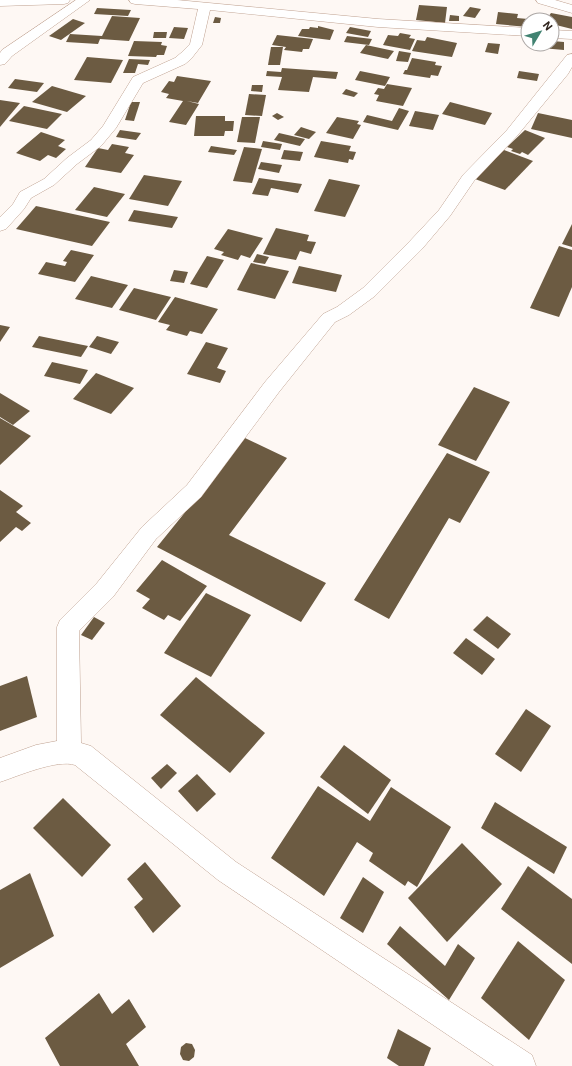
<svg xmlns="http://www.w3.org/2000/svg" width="572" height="1066" viewBox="0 0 572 1066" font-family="Roboto,sans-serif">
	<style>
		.building { fill: #6c5b42 }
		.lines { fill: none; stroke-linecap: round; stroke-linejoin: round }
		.minor-casing { stroke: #bfa190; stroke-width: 1 }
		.minor { fill: #fff; fill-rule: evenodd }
	</style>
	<rect width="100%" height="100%" fill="#fef8f4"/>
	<!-- building -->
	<g class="building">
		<polygon points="419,5 447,7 445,23 416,20"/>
		<polygon points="470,7 481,9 475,18 463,16"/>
		<polygon points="97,8 131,10 128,16 94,14"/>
		<polygon points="498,12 518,14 517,18 528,19 528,27 496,24"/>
		<polygon points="551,13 572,17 572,29 552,24 552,20 546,20"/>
		<polygon points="450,15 459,16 459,21 449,21"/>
		<polygon points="112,16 140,18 129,41 100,39 98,44 66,42 70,34 102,36"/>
		<polygon points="215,17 221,18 220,23 213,23"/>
		<polygon points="73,19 85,23 61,40 49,36"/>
		<polygon points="318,26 334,30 330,40 298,36 302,29 309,29 310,27 318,28"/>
		<polygon points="174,27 188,28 184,39 169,38"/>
		<polygon points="350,27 371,31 368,37 346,33"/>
		<polygon points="154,32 167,32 166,38 153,38"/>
		<polygon points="400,33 411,35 409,38 415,39 410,50 383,45 388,35 398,36"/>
		<polygon points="277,35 313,39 309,49 303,49 302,52 284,50 286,47 272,45"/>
		<polygon points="347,36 372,39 369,45 344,42"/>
		<polygon points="427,37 457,43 452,57 412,51 417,40 425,41"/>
		<polygon points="134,41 162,42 161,45 167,46 164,55 157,55 156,57 128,56"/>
		<polygon points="552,41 564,42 564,50 530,47 530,44 552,44"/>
		<polygon points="488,43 500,44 498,54 485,52"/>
		<polygon points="366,45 394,51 388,59 360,53"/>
		<polygon points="271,47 283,47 280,65 268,65"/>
		<polygon points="399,51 411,53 408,62 396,61"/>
		<polygon points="87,57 123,60 111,83 74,80"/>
		<polygon points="412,58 436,62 435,65 442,66 438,76 431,75 430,78 403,74 405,70 407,70"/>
		<polygon points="129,59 150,60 148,65 138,64 135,73 123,73"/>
		<polygon points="282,68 338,72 336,79 313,77 309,92 278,90 282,77 266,76 267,71 281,72"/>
		<polygon points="360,71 390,77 385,86 355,80"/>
		<polygon points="519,71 539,74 537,81 517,78"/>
		<polygon points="177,76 211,81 198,103 187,101 199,104 186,125 169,122 183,101 166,98 169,94 161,92 169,81 174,82"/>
		<polygon points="15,79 44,83 37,92 8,88"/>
		<polygon points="387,84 412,88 403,106 376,101 379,95 374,94 378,88 384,89"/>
		<polygon points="252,85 263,85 262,92 251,91"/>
		<polygon points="52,86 86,96 67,112 32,102"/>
		<polygon points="346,89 358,93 354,97 342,94"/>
		<polygon points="249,94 266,95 262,116 245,115"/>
		<polygon points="0,100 20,103 0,127"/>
		<polygon points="131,102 140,102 134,121 125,120"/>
		<polygon points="450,102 492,113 485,125 442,114"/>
		<polygon points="24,106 62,114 47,129 9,121"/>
		<polygon points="399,108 409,111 398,130 363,122 367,115 392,121"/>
		<polygon points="415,111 439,115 433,130 409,126"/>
		<polygon points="277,113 284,117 278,120 272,116"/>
		<polygon points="538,113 572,120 572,138 531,129"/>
		<polygon points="196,116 225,116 225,121 234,121 233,131 225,131 224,136 194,136"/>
		<polygon points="242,117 260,117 255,143 237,142"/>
		<polygon points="337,117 359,121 357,124 361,125 353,139 326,133"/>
		<polygon points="301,127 316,132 309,139 294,135"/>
		<polygon points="120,130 141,133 136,140 116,137"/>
		<polygon points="525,130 545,138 528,155 522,152 520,154 511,151 513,149 507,147"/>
		<polygon points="41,132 65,140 58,146 66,149 56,158 48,155 40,161 16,153"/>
		<polygon points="279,133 305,139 300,146 274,140"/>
		<polygon points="263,141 282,144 280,150 261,147"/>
		<polygon points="321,141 351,146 349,151 356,152 353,160 349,159 348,163 314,157"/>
		<polygon points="112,144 129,147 125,153 134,155 121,173 85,167 98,148 108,150"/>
		<polygon points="211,146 237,150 234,155 208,152"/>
		<polygon points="244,147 262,149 252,183 233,181"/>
		<polygon points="284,150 303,152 300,161 281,159"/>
		<polygon points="504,150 533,161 505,190 475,179"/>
		<polygon points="261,162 282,165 279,173 258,169"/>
		<polygon points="144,175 182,181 168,206 129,199"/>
		<polygon points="259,178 302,184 298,193 271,188 268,196 252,194"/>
		<polygon points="329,179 360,185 345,217 314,211"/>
		<polygon points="94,187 125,194 107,217 75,210"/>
		<polygon points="36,206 110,222 92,246 16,229"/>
		<polygon points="134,210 178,217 172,228 128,221"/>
		<polygon points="572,224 572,247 562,244"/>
		<polygon points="276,228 309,235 307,241 316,242 311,254 300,251 296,260 263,254"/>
		<polygon points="228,229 263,238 250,258 241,255 238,260 221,255 224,252 214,249"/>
		<polygon points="559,246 572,250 572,287 559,317 530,308"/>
		<polygon points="71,250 94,255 75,282 38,274 46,262 65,266 67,262 63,261"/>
		<polygon points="257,254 269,257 265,264 253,262"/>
		<polygon points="207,256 224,260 207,288 190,284"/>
		<polygon points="251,263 289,271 275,299 237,290"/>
		<polygon points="299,266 342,275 336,292 292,283"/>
		<polygon points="174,270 188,272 184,283 170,281"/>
		<polygon points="91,276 128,285 112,308 75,299"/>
		<polygon points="134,288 171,297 156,320 119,310"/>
		<polygon points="175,297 218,309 202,334 190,331 187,336 166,330 170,325 158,322"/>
		<polygon points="0,325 10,327 0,342"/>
		<polygon points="39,336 88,346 81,357 32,347"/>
		<polygon points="97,336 119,342 111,354 89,347"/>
		<polygon points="206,342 228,348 217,368 226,371 220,383 187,374"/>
		<polygon points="52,362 88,370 80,384 44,376"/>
		<polygon points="96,373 134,388 111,414 73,399"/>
		<polygon points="474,387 510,402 476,461 438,445"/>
		<polygon points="0,393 30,411 13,425 0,417"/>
		<polygon points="0,418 31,436 0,465"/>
		<polygon points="245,438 287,458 229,535 326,583 301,622 157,547"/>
		<polygon points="447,453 490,472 460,523 449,518 389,619 354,600"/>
		<polygon points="0,490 23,506 16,512 31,523 22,531 16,527 0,542"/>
		<polygon points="162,560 207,586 180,621 168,615 164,620 142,608 150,599 136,591"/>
		<polygon points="206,593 251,615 211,677 164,653"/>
		<polygon points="487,616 511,634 498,649 473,630"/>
		<polygon points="94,617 105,623 92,640 81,635"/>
		<polygon points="466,638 495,659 482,675 453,653"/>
		<polygon points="27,676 37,717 0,731 0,686"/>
		<polygon points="196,677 265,733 230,773 160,715"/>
		<polygon points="526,709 551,726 521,772 495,754"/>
		<polygon points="344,745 391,780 368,814 320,777"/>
		<polygon points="167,764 177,773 161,789 151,778"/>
		<polygon points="197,774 216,794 197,812 178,791"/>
		<polygon points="318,786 370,821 391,787 451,827 417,887 408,881 405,886 369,861 373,853 357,842 324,896 271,858"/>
		<polygon points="63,798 111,845 82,877 33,828"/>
		<polygon points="495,802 567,847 554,874 481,828"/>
		<polygon points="462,843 502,884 447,942 408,898"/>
		<polygon points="145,862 181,906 153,933 134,907 143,899 127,879"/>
		<polygon points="528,866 572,899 572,964 501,909"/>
		<polygon points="30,873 54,936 0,968 0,890"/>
		<polygon points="363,877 384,892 363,933 340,918"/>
		<polygon points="400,926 445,966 458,944 475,958 449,1000 387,944"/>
		<polygon points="518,941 565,980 529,1040 481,998"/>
		<polygon points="99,993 112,1014 129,999 146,1027 126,1044 139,1066 60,1066 45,1038"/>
		<polygon points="398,1029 431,1048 424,1066 399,1066 387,1058"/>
		<polygon points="186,1043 192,1044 195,1050 194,1057 189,1061 183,1060 180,1054 181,1047"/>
	</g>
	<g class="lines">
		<defs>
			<g id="minor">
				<polygon points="0,0 70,0 68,3 64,4 0,6"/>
				<polygon points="76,0 90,0 12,56 5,64 0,65 0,53 2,50"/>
				<polygon points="129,0 177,0 378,19 528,28 528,36 378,27 210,10 202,45 191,59 185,64 143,83 116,128 101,146 77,164 54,185 31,198 24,209 6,229 0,231 0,217 13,204 20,192 44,179 67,158 91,140 103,126 133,77 175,58 181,53 190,44 198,9 135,4 131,3"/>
				<polygon points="536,0 555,0 572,5 572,13 538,3"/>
				<polygon points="552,30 572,31 572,39 552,38"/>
				<path d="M572 54V67L568 74 517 136 474 181 450 216 422 249 375 296 349 315 335 322 279 392 201 497 156 539 113 597 79 631 81 743 91 746 236 862 532 1055 536 1066H494L218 880 75 765C57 759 18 776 0 782V758L36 745 57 741V627L60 620 97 583 142 527 187 485 265 382 323 314 337 307 363 288 410 241 439 210 463 175 507 130 567 55Z"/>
			</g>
		</defs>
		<!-- minor casing -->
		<use href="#minor" class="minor-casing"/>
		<!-- minor -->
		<use href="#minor" class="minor"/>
	</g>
	<!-- north arrow -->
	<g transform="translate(540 32) rotate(52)"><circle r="19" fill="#ffffff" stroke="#aca7a5"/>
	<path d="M0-3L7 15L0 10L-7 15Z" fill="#418271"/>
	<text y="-6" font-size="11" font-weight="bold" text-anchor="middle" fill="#30241d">N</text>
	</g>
</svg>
